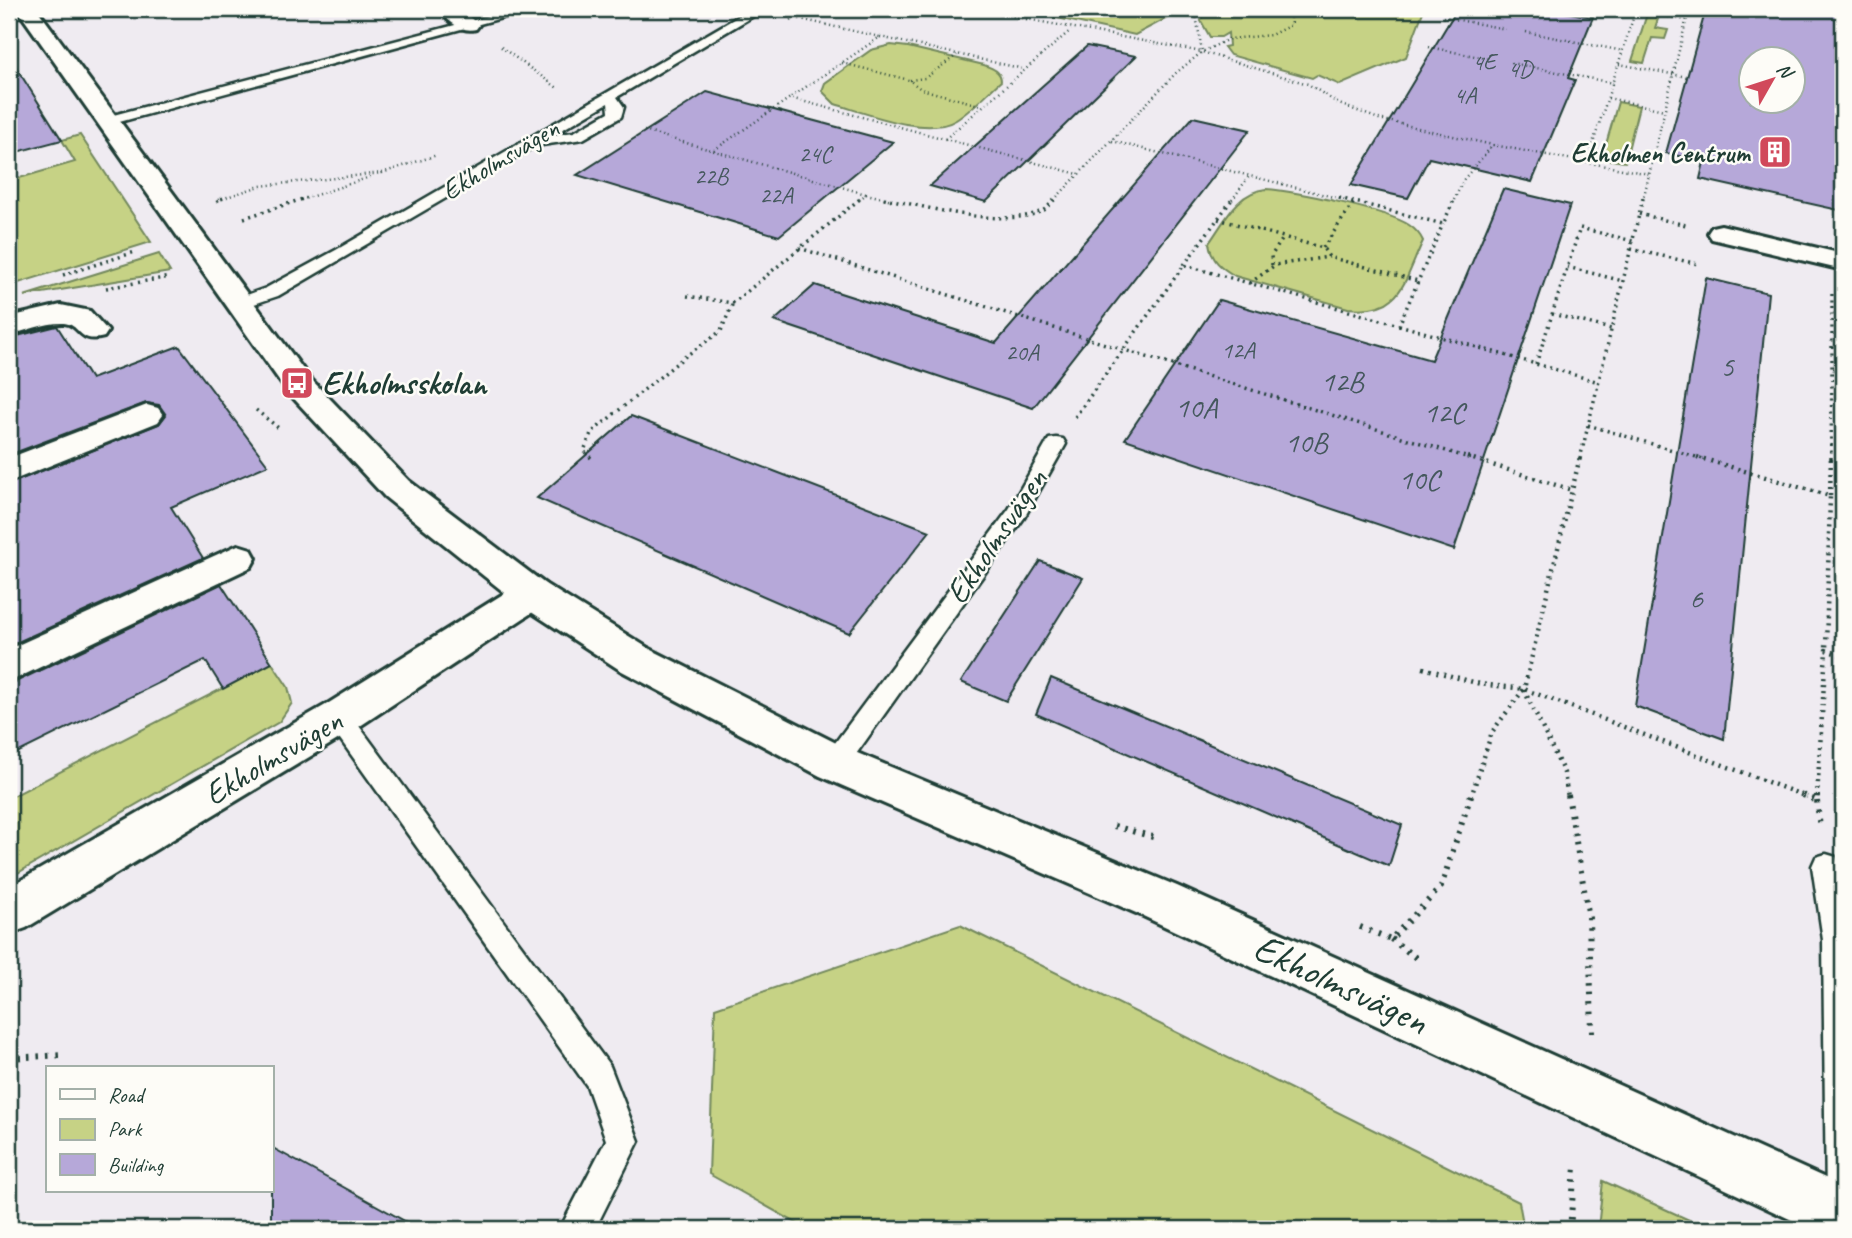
<svg xmlns="http://www.w3.org/2000/svg" width="1852" height="1238" viewBox="0 0 1852 1238" font-family="Caveat,sans-serif">
	<style>
		.green { fill: #c6d285; stroke: #72885c; stroke-width: 2 }
		.building { fill: #b6a8d9; stroke: #1f3d34; stroke-width: 2; fill-rule: evenodd }
		.lines { fill: none; stroke-linecap: round; stroke-linejoin: round }
		.service-casing { stroke: #1f3d34; stroke-width: 5 }
		.minor-casing { stroke: #1f3d34; stroke-width: 6 }
		.tertiary-casing { stroke: #1f3d34; stroke-width: 6 }
		.path-far3 { stroke: #1f3d34; stroke-width: 2.5; stroke-dasharray: 1 3.5; stroke-linecap: butt }
		.path-far2 { stroke: #1f3d34; stroke-width: 3.5; stroke-dasharray: 2 4.5; stroke-linecap: butt }
		.path-far1 { stroke: #1f3d34; stroke-width: 4.5; stroke-dasharray: 2 5; stroke-linecap: butt }
		.path { stroke: #1f3d34; stroke-width: 6; stroke-dasharray: 2.5 7; stroke-linecap: butt }
		.service { fill: #fdfcf7; fill-rule: evenodd }
		.minor { fill: #fdfcf7; fill-rule: evenodd }
		.tertiary { fill: #fdfcf7; fill-rule: evenodd }
		.labels { text-anchor: middle; dominant-baseline: central; stroke-width: 5; stroke-linejoin: round; paint-order: stroke }
		.far-number-label { font-size: 24px; fill: #45585d }
		.far-poi-label { font-size: 28px; font-weight: bold; fill: #1f3d34; stroke: #fdfcf7; text-anchor: end }
		.far-street-label { font-size: 28px; fill: #1f3d34; stroke: #fdfcf7 }
		.number-label { font-size: 30px; fill: #45585d }
		.poi-label { font-size: 33px; font-weight: bold; fill: #1f3d34; stroke: #fdfcf7; text-anchor: start }
		.street-label { font-size: 33px; fill: #1f3d34; stroke: #fdfcf7 }
		.near-street-label { font-size: 40px; fill: #1f3d34; stroke: #fdfcf7 }
	</style>
	<rect width="100%" height="100%" fill="#efebf1"/>
	<filter id="ink" filterUnits="userSpaceOnUse"><feTurbulence type="fractalNoise" baseFrequency=".0143" numOctaves="2"/><feDisplacementMap in="SourceGraphic" scale="14" xChannelSelector="R" yChannelSelector="G"/><feConvolveMatrix kernelMatrix="1 2 1 2 8 2 1 2 1" color-interpolation-filters="sRGB"/></filter>
	<g filter="url(#ink)">
		<!-- green -->
		<g class="green">
			<polygon points="1016,9 1184,9 1135,35"/>
			<polygon points="1203,9 1424,9 1406,57 1340,85 1317,75 1312,78 1230,55 1224,47 1229,46 1228,33 1221,37 1210,37 1201,21"/>
			<polygon points="1647,14 1659,16 1655,28 1668,30 1665,39 1652,38 1644,63 1632,61"/>
			<path d="M891 45 908 47 984 65C992 68 1001 71 1001 81 987 93 972 110 956 120 927 138 866 113 835 104L822 91 825 83 871 50Z"/>
			<polygon points="1618,102 1639,106 1625,162 1604,159 1603,155"/>
			<polygon points="80,135 151,242 9,286 9,181 75,162 62,140"/>
			<path d="M1266 189C1295 191 1386 210 1409 225 1415 229 1420 234 1423 241 1403 283 1402 314 1348 308L1235 276C1220 267 1212 261 1209 243 1225 221 1237 192 1266 189Z"/>
			<polygon points="159,254 170,272 24,296"/>
			<polygon points="272,663 288,687 292,703 279,722 9,878 9,798"/>
			<polygon points="960,925 1519,1202 1524,1229 807,1229 709,1174 715,1008"/>
			<polygon points="1603,1181 1709,1229 1598,1229"/>
		</g>
		<!-- building -->
		<g class="building">
			<polygon points="1457,9 1547,9 1593,17 1568,78 1575,80 1532,182 1429,158 1408,198 1351,185"/>
			<path d="M1706 9H1843V211L1700 179 1704 162 1666 153ZM1751 60H1793V102H1751Z"/>
			<polygon points="1087,46 1136,56 986,202 930,186"/>
			<polygon points="9,56 62,140 9,154"/>
			<polygon points="707,92 893,142 779,236 577,175"/>
			<polygon points="1193,117 1250,130 1033,408 774,321 815,285 996,343"/>
			<polygon points="1503,189 1570,205 1454,550 1125,439 1219,300 1431,360"/>
			<polygon points="1706,278 1768,293 1724,739 1635,706"/>
			<polygon points="57,326 91,379 179,346 268,465 171,507 203,558 9,646 9,484 159,424 166,415 159,405 146,403 9,455 9,338"/>
			<polygon points="631,416 930,531 849,633 537,498"/>
			<polygon points="1040,561 1083,578 1006,701 961,682"/>
			<polygon points="221,584 272,663 223,689 205,660 9,757 9,685"/>
			<polygon points="1051,678 1402,825 1389,866 1036,714"/>
			<polygon points="271,1147 419,1229 271,1229"/>
		</g>
		<g class="lines">
			<defs>
				<g id="service">
					<polygon points="516,9 535,9 112,124 102,124 100,121 102,118"/>
					<path d="M751 9H765L617 97 624 107 621 117 583 139 535 146 278 296 239 309 230 304 233 300 266 288 336 250ZM608 103 609 112 574 132 553 135Z"/>
					<polygon points="1056,438 1063,439 1066,444 1024,518 844,771 835,774 826,771 822,763 826,755 1009,509 1049,439"/>
					<polygon points="339,708 348,711 610,1066 639,1141 595,1229 560,1229 606,1140 587,1086 330,725 327,718 330,711"/>
					<polygon points="1826,854 1836,857 1843,889 1843,1220 1831,1215 1826,1203 1823,940 1812,866 1816,857"/>
				</g>
				<g id="minor">
					<path d="M438 9H460L479 25 476 29C461 33 447 20 438 9Z"/>
					<polygon points="1721,225 1843,254 1843,270 1712,239 1708,233 1712,227"/>
					<path d="M61 305 90 311 108 331 104 337C77 344 82 325 64 323 47 322 26 331 9 335V317Z"/>
					<polygon points="147,405 158,408 163,415 158,422 9,482 9,458"/>
					<polygon points="238,545 251,549 256,558 251,567 9,682 9,649"/>
					<polygon points="532,580 545,584 551,594 545,604 354,730 26,928 9,934 9,887 324,706 519,584"/>
				</g>
				<polygon id="tertiary" points="17,9 37,9 308,376 409,481 545,584 648,648 850,750 1177,886 1843,1186 1843,1229 1811,1229 1143,916 820,776 620,670 519,604 385,497 286,390"/>
			</defs>
			<!-- service casing -->
			<use href="#service" class="service-casing"/>
			<!-- minor casing -->
			<use href="#minor" class="minor-casing"/>
			<!-- tertiary casing -->
			<use href="#tertiary" class="tertiary-casing"/>
			<!-- path-far3 -->
			<g class="path-far3">
				<polyline points="973,9 1202,52 1308,84 1339,104 1379,119 1493,145 1649,174"/>
				<polyline points="1195,9 1202,52"/>
				<polyline points="1624,9 1686,20"/>
				<polyline points="1443,17 1506,29"/>
				<polyline points="791,20 809,9"/>
				<polyline points="1526,32 1623,51"/>
				<polyline points="880,37 1024,69"/>
				<polyline points="501,47 559,89"/>
				<polyline points="1429,47 1490,59"/>
				<polyline points="842,63 909,80 921,89 983,106"/>
				<polyline points="1511,63 1613,83"/>
				<polyline points="1619,64 1687,77"/>
				<polyline points="910,80 925,78 957,55"/>
				<polyline points="791,97 880,37 796,18"/>
				<polyline points="1608,98 1664,110"/>
				<polyline points="644,131 866,194 859,200"/>
				<polyline points="945,139 1071,30"/>
				<polyline points="1112,141 1345,200"/>
				<polyline points="714,150 790,98 1078,174"/>
				<polyline points="1587,162 1636,9"/>
				<polyline points="382,173 437,155"/>
				<polyline points="866,194 892,200"/>
				<polyline points="218,200 260,186 382,173"/>
				<polyline points="301,200 370,177"/>
				<polyline points="1054,200 1176,73 1202,52 1229,39 1271,35 1291,25 1289,9"/>
				<polyline points="1232,200 1250,175"/>
				<polyline points="1454,200 1464,179 1493,145"/>
				<polyline points="1643,200 1689,9"/>
			</g>
			<!-- path-far2 -->
			<g class="path-far2">
				<path d="M884 198C926 207 999 228 1040 212 1046 210 1051 203 1056 198"/>
				<polyline points="1339,198 1443,224 1455,198"/>
				<polyline points="218,202 217,200 224,198"/>
				<polyline points="1639,214 1686,225"/>
				<polyline points="244,218 306,198"/>
				<polyline points="1218,219 1323,248 1329,257 1418,281"/>
				<polyline points="799,248 1472,459"/>
				<polyline points="1323,248 1354,202"/>
				<polyline points="1631,249 1698,264"/>
				<polyline points="1184,265 1233,198"/>
				<polyline points="1272,265 1271,256 1284,237"/>
				<polyline points="1567,267 1623,281"/>
				<polyline points="63,275 135,252"/>
				<polyline points="1250,283 1275,265 1329,257"/>
				<polyline points="106,288 170,277"/>
				<polyline points="1832,294 1832,369"/>
				<polyline points="687,296 733,303 861,198"/>
				<polyline points="1552,314 1611,329"/>
				<polyline points="1399,325 1599,382"/>
				<polyline points="1536,364 1580,228 1633,241"/>
				<polyline points="256,410 281,430"/>
				<polyline points="1075,417 1184,265 1399,325 1443,224"/>
				<polyline points="1588,425 1703,459"/>
				<polyline points="591,458 584,451 591,433 683,358 721,331 733,303"/>
				<polyline points="1580,459 1643,198"/>
				<polyline points="1831,459 1832,369 1843,372"/>
			</g>
			<!-- path-far1 -->
			<g class="path-far1">
				<polyline points="1467,457 1572,490"/>
				<polyline points="1697,457 1830,496 1826,650"/>
				<polyline points="1830,496 1831,457"/>
				<polyline points="1423,668 1480,684 1524,689 1807,797"/>
				<polyline points="1524,690 1564,773 1568,797"/>
				<polyline points="1471,797 1492,732 1524,689 1580,457"/>
				<polyline points="1817,797 1826,650 1843,656"/>
			</g>
			<!-- path -->
			<g class="path">
				<polyline points="1568,795 1589,918 1592,1033"/>
				<polyline points="1803,795 1817,801 1817,795"/>
				<polyline points="1817,801 1820,828"/>
				<polyline points="1114,826 1153,837"/>
				<polyline points="1360,927 1391,939 1441,887 1471,795"/>
				<polyline points="1391,939 1420,961"/>
				<polyline points="9,1058 64,1055"/>
				<polyline points="1570,1229 1575,1167"/>
			</g>
			<!-- service -->
			<use href="#service" class="service"/>
			<!-- minor -->
			<use href="#minor" class="minor"/>
			<!-- tertiary -->
			<use href="#tertiary" class="tertiary"/>
		</g>
	</g>
	<!-- icons -->
	<defs>
		<symbol id="building-square" viewBox="-11 -11 22 22"><rect x="-9" y="-9" width="18" height="18" rx="4" fill="#d1495b" stroke="#fdfcf7"/><path d="M-4-6H4V6H1V3H-1V6H-4ZM-2.5-4.3h1.7v1.8h-1.7ZM.8-4.3h1.7v1.8H.8ZM-2.5-1h1.7V.8h-1.7ZM.8-1h1.7V.8H.8Z" fill="#fff"/></symbol>
		<symbol id="bus-square" viewBox="-11 -11 22 22"><rect x="-9" y="-9" width="18" height="18" rx="4" fill="#d1495b" stroke="#fdfcf7"/><path d="M-5-6H5V4H4V6H2V4H-2V6H-4V4H-5ZM-3.5-4V0h7V-4ZM-3.5 1.2v1.5H-2V1.2ZM2 1.2v1.5H3.5V1.2Z" fill="#fff"/></symbol>
	</defs>
	<g fill-rule="evenodd">
		<use href="#building-square" x="1756" y="133" width="38" height="38"/>
		<use href="#bus-square" x="278" y="364" width="38" height="38"/>
	</g>
	<g class="labels">
		<!-- far-number labels -->
		<g class="far-number-label">
			<text x="1484" y="62">4E</text>
			<text x="1520" y="69">4D</text>
			<text x="1465" y="95">4A</text>
			<text x="815" y="154">24C</text>
			<text x="711" y="176">22B</text>
			<text x="776" y="195">22A</text>
			<text x="1238" y="350">12A</text>
			<text x="1022" y="352">20A</text>
		</g>
		<!-- far-poi labels -->
		<g class="far-poi-label">
			<text x="1750" y="152">Ekholmen Centrum</text>
		</g>
		<!-- far-street labels -->
		<g class="far-street-label">
			<text transform="translate(500 159) rotate(-31)">Ekholmsvägen</text>
		</g>
		<!-- number labels -->
		<g class="number-label">
			<text x="1727" y="366">5</text>
			<text x="1342" y="381">12B</text>
			<text x="1196" y="407">10A</text>
			<text x="1444" y="412">12C</text>
			<text x="1306" y="442">10B</text>
			<text x="1419" y="479">10C</text>
			<text x="1696" y="598">6</text>
		</g>
		<!-- poi labels -->
		<g class="poi-label">
			<text x="322" y="383">Ekholmsskolan</text>
		</g>
		<!-- street labels -->
		<g class="street-label">
			<text transform="translate(996 536) rotate(-56)">Ekholmsvägen</text>
			<text transform="translate(273 757) rotate(-31)">Ekholmsvägen</text>
		</g>
		<!-- near-street labels -->
		<g class="near-street-label">
			<text transform="translate(1341 984) rotate(25)">Ekholmsvägen</text>
		</g>
	</g>
	<!-- margin -->
	<rect width="1852" height="1238" fill="none" stroke="#fdfcf7" stroke-width="35"/>
	<rect x="18" y="18" width="1817" height="1203" fill="none" stroke="#1f3d34" stroke-width="2.5" filter="url(#ink)"/>
	<!-- legend -->
	<rect x="46" y="1066" width="228" height="126" fill="#fdfcf7" stroke="#a4b0a9" stroke-width="2"/>
	<rect x="60" y="1089" width="35" height="10" fill="#fdfcf7" stroke="#a4b0a9" stroke-width="2"/>
	<text x="108" y="1102" font-size="21" fill="#1f3d34">Road</text>
	<rect x="60" y="1119" width="35" height="21" fill="#c6d285" stroke="#a4b0a9" stroke-width="2"/>
	<text x="108" y="1136" font-size="21" fill="#1f3d34">Park</text>
	<rect x="60" y="1154" width="35" height="21" fill="#b6a8d9" stroke="#a4b0a9" stroke-width="2"/>
	<text x="108" y="1172" font-size="21" fill="#1f3d34">Building</text>
	<!-- north arrow -->
	<g transform="translate(1772 80) rotate(51)"><circle r="33" fill="#fdfcf7" stroke="#a4b0a9" stroke-width="2"/>
	<path d="M0-5L12 26L0 18L-12 26Z" fill="#d1495b"/>
	<text y="-10" font-size="19" font-weight="bold" text-anchor="middle" fill="#1f3d34">N</text>
	</g>
</svg>
